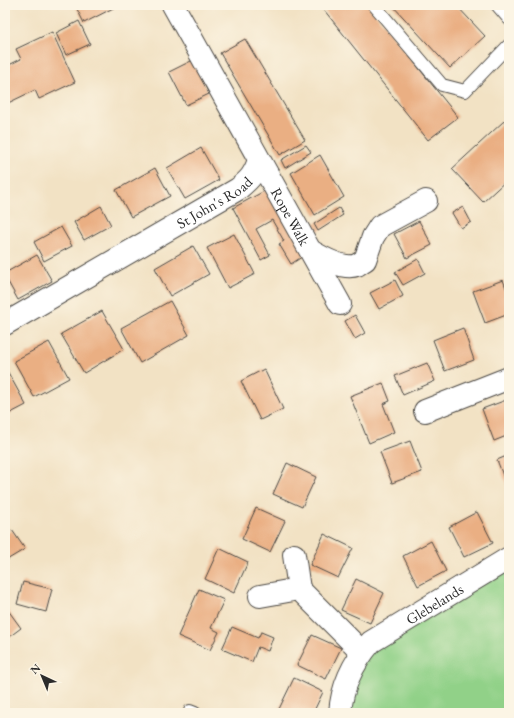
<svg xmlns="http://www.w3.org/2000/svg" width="514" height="718" viewBox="0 0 514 718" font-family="'EB Garamond',serif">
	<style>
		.green { fill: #91d188; stroke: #5e7e5a }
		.building { fill: #eaaf83 }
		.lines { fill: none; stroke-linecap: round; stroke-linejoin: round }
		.lane-casing { stroke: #494642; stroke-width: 14 }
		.street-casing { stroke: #494642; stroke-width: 24 }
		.lane { stroke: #fff; stroke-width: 12 }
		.street { stroke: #fff; stroke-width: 22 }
		.labels { text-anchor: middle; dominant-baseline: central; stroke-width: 3; stroke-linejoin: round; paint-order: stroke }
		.street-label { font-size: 15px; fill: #2b2b2b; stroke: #fcf5e5 }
	</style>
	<rect width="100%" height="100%" fill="#fcf5e5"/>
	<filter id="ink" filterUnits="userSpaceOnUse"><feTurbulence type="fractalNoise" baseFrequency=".025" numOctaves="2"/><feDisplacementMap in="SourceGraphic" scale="8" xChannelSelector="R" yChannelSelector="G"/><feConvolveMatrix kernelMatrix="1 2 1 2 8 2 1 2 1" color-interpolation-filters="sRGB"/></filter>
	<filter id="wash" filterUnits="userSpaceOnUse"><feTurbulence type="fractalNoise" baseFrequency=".012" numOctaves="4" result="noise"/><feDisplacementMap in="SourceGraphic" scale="16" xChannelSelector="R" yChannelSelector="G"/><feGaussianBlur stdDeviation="0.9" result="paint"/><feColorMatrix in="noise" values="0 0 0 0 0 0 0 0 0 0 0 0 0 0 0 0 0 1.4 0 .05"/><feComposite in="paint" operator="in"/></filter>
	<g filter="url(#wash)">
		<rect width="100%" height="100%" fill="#f2e2c4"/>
		<!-- green -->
		<polygon class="green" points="509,558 509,713 340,713 355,662"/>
		<g id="blocks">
			<!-- building -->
			<g class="building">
				<polygon points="75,5 119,5 84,23"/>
				<polygon points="320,5 368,5 458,117 428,140"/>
				<polygon points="392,5 456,5 485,36 450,68"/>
				<polygon points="79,21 90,44 66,55 56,33"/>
				<polygon points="52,32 75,82 39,99 35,90 8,103 5,97 5,67 21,59 16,49"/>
				<polygon points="245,39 305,140 280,155 220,53"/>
				<polygon points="193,60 209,94 186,105 169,72"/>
				<polygon points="504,121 509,126 509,178 483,202 452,169"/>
				<polygon points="306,145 311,152 285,168 281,160"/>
				<polygon points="201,148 219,180 185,199 167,168"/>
				<polygon points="320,155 344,197 315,215 291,173"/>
				<polygon points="155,168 170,196 131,217 116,190"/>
				<polygon points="270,188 311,251 291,264 279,244 284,241 272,220 256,229 270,255 261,260 233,208"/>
				<polygon points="101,206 111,225 84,240 74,222"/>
				<polygon points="463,207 471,222 461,228 452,213"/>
				<polygon points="339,208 343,215 318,231 314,224"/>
				<polygon points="419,221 432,245 407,258 394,234"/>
				<polygon points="61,227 72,246 44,261 34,242"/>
				<polygon points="234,234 255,274 228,288 207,248"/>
				<polygon points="193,246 209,274 170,296 155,268"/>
				<polygon points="37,255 52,281 18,300 7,280 5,282 5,273"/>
				<polygon points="418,259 425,273 403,285 395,272"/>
				<polygon points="395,280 403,296 379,309 370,293"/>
				<polygon points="503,280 509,296 509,314 485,323 473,291"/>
				<polygon points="170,301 189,335 140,363 121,328"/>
				<polygon points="102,311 124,349 84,373 61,334"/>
				<polygon points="355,315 365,333 355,339 345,321"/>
				<polygon points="463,328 474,360 445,371 433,340"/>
				<polygon points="49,342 69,378 34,397 14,361"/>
				<polygon points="427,363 435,381 403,395 395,376"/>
				<polygon points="5,367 26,405 5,416"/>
				<polygon points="264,369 283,409 260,420 241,381"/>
				<polygon points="383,383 390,401 383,404 394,432 369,443 350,396"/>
				<polygon points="509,399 509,435 494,441 482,409"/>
				<polygon points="410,441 422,472 392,483 380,452"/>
				<polygon points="509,455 509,491 497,460"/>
				<polygon points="287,463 316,477 302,507 273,494"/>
				<polygon points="256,508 285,521 270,552 242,539"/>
				<polygon points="477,512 493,543 464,557 449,527"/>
				<polygon points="12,530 25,549 5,561 5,535"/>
				<polygon points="324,534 353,548 338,578 310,565"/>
				<polygon points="431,541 446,571 418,586 403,556"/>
				<polygon points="219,548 248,562 234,593 205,579"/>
				<polygon points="356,579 384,593 370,623 341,610"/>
				<polygon points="23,582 52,589 46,612 17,604"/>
				<polygon points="199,589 224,600 211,628 219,632 210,650 178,636"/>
				<polygon points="5,606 21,628 5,640"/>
				<polygon points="232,627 258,638 261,632 273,637 268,651 258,647 252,662 222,649"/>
				<polygon points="312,635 341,648 326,679 297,665"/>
				<polygon points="294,678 323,692 313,713 288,713 279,709"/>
			</g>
		</g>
	</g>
	<g filter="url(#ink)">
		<use href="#blocks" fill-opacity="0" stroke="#494642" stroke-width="1"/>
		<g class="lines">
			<defs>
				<g id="lane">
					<polyline points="374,5 442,85 465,91 509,45"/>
					<polyline points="497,5 509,19"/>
					<polyline points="190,711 195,713"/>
				</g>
				<g id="street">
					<path id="s1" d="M173 5 340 304"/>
					<path d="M311 251C323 258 343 270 357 265 360 263 363 261 365 260L373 237 380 226 426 201"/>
					<path id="s2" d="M5 324 238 189C250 179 254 175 259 160"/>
					<polyline points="425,411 509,378"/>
					<polyline points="294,555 299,589 362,652"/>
					<polyline points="260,596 299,589"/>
					<path id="s3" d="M340 713C342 685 353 663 371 642L509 558"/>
				</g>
			</defs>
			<!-- lane casing -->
			<use href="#lane" class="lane-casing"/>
			<!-- street casing -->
			<use href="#street" class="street-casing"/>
			<!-- lane -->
			<use href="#lane" class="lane"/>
			<!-- street -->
			<use href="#street" class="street"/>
		</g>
	</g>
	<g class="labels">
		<!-- street labels -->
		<g class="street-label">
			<text stroke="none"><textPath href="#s2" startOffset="242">St John's Road</textPath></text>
			<text stroke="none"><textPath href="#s1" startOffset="242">Rope Walk</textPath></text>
			<text stroke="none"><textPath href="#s3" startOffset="153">Glebelands</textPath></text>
		</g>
	</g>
	<!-- margin -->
	<rect width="514" height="718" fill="none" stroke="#fcf5e5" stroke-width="20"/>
	<!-- north arrow -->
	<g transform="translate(42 676) rotate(316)" stroke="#fcf5e5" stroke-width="3" paint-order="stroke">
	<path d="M0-3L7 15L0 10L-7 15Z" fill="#2b2b2b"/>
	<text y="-6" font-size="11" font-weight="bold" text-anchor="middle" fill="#2b2b2b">N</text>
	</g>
</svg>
